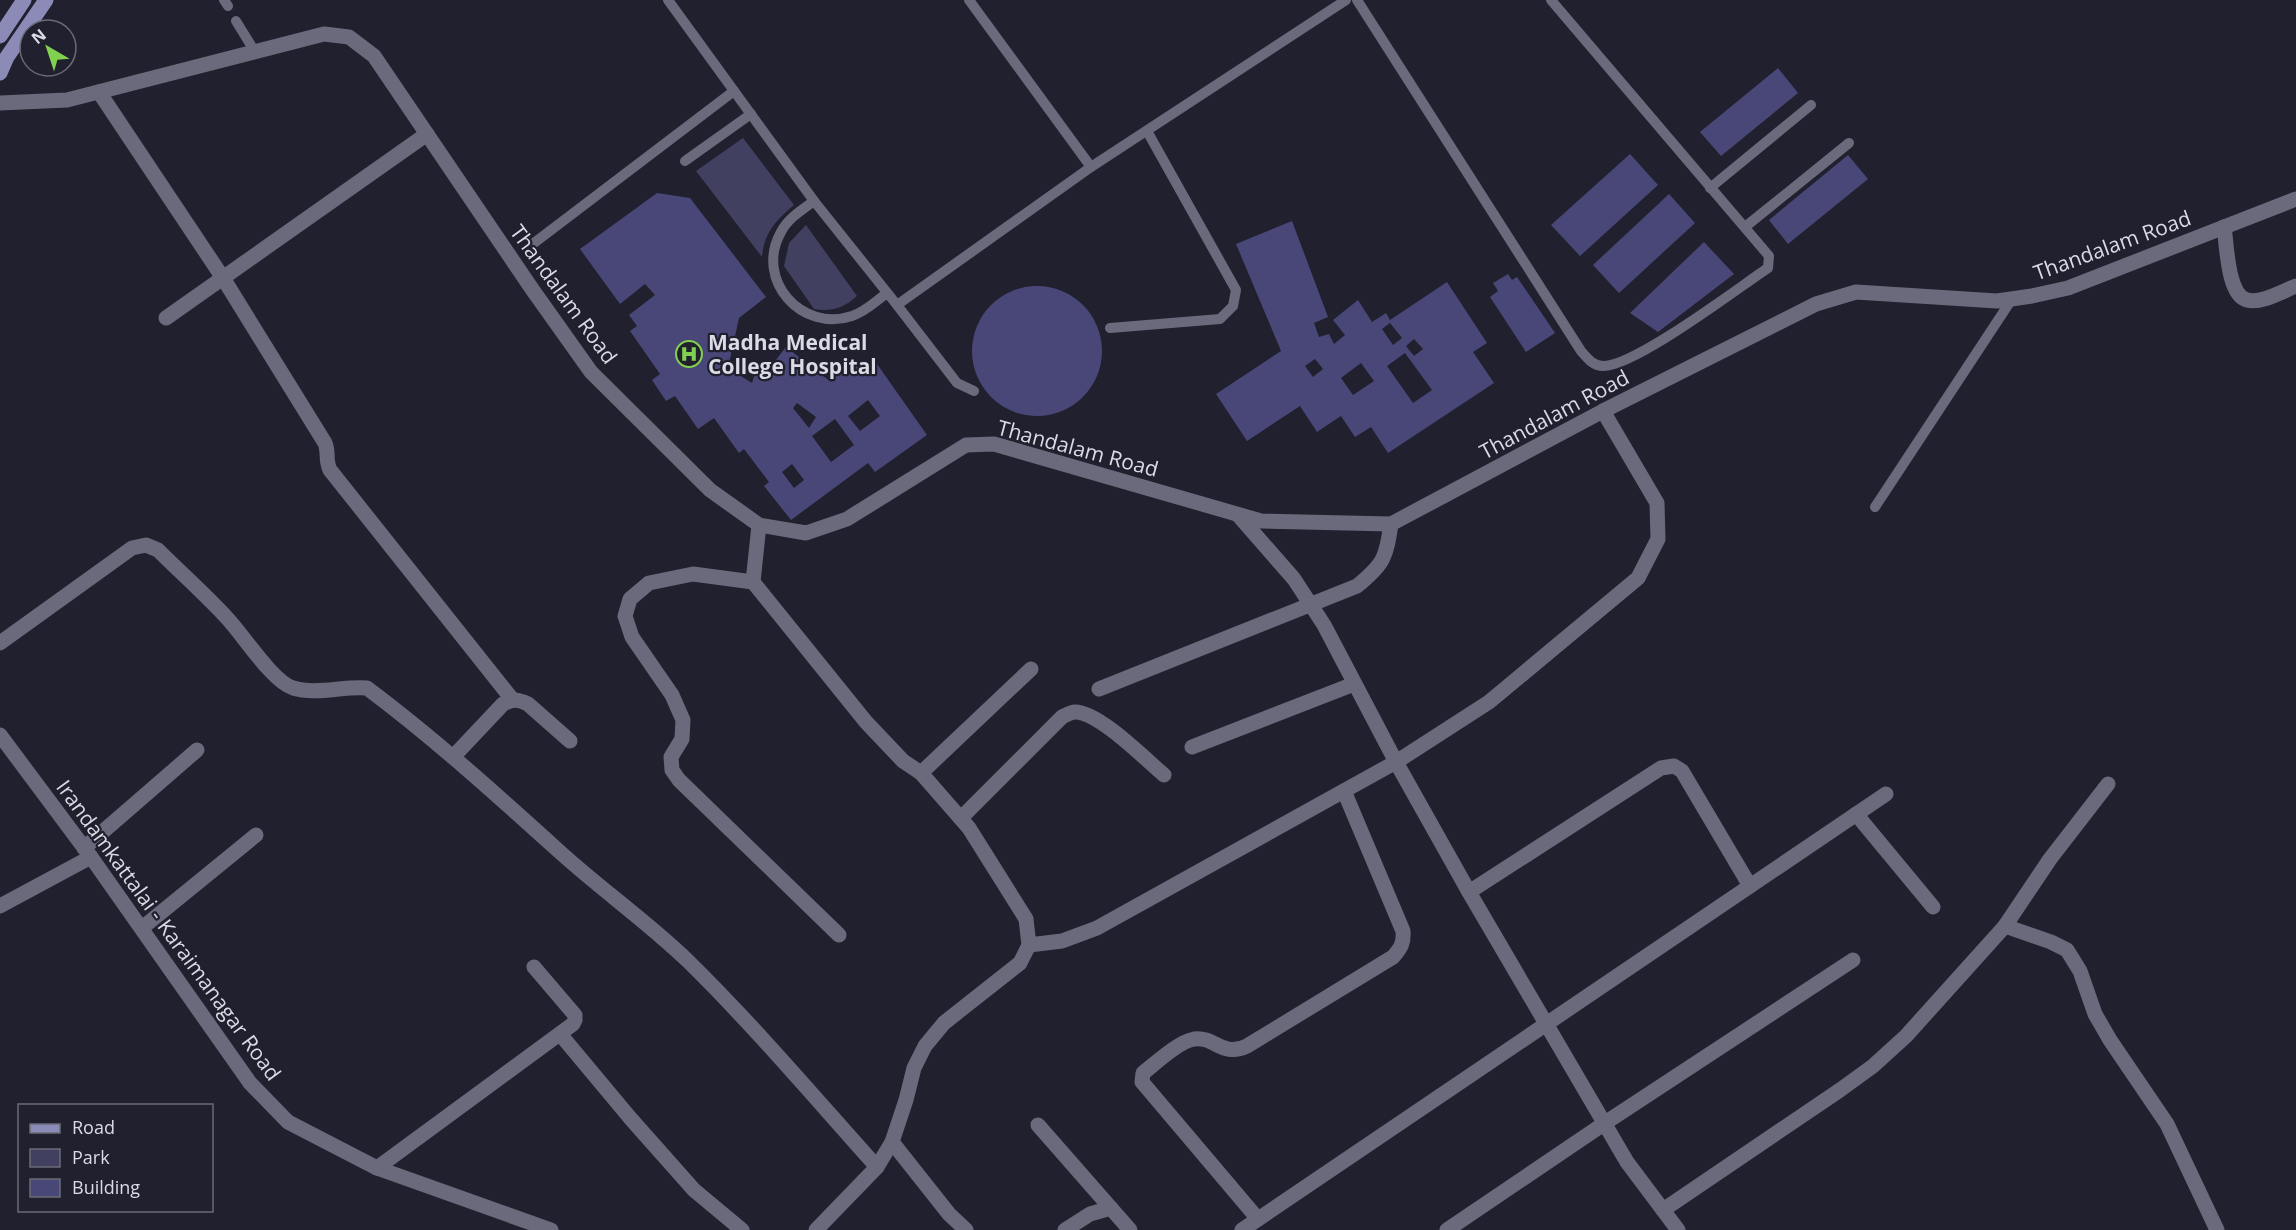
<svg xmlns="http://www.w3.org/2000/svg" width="2296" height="1230" viewBox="0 0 2296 1230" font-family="'Open Sans',sans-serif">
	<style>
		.green { fill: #414060 }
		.building { fill: #494777; fill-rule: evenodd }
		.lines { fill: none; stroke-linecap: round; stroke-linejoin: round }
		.lane { stroke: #6a6a7c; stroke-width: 10 }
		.street { stroke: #6a6a7c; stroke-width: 15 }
		.secondary { stroke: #6a6a7c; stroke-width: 15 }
		.primary { stroke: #8c8bb8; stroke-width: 15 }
		.labels { text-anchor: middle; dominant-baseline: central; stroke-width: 4.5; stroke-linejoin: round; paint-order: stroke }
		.street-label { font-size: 21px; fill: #dbdbe5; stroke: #20202f }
		.poi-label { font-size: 21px; font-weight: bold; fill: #dbdbe5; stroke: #20202f; text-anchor: start }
	</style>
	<rect width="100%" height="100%" fill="#20202f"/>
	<!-- green -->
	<g class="green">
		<path d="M743 138 794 205C776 220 764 233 762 257L696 171Z"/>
		<path d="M806 225 857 296C844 308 832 312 814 309L784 266 789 243Z"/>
	</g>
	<!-- building -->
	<g class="building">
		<polygon points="1778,68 1798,93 1721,156 1700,132"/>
		<polygon points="1630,154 1658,185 1580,256 1551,225"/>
		<polygon points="1848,155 1868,179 1788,244 1769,220"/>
		<path d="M657 193 690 198 766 297 739 318 728 368 752 383 758 363 776 375 781 364 775 361 786 347 831 382 848 360 865 372 877 364 927 435 875 472 868 463 791 520 764 486 769 482 744 449 739 453 714 418 698 429 675 396 666 401 652 380 660 374 630 331 637 326 629 315 655 295 645 284 620 304 580 249ZM868 400 880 416 860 431 848 416ZM797 403 816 417 809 428 793 408ZM835 419 854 445 831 462 812 436ZM792 464 804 480 794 488 782 472Z"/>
		<polygon points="1669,194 1695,223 1619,293 1593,265"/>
		<path d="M1292 221 1328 317 1314 323 1319 337 1329 334 1334 344 1345 335 1333 320 1358 300 1372 322 1386 313 1390 320 1447 282 1487 343 1473 352 1494 383 1388 453 1371 427 1355 437 1341 416 1317 432 1300 406 1247 441 1216 394 1281 351 1236 244ZM1390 323 1402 338 1393 345 1382 329ZM1414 339 1423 349 1414 356 1406 346ZM1405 353 1432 390 1413 403 1387 366ZM1315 359 1323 369 1313 377 1305 366ZM1361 363 1374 381 1353 395 1341 378Z"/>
		<polygon points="1704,242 1734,274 1658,332 1630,313"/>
		<polygon points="1508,274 1512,280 1517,277 1555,333 1526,352 1490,297 1498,291 1493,283"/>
		<circle cx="1037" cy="351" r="65"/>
	</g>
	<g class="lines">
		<!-- lane -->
		<g class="lane">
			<polyline points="224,0 228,6"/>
			<polyline points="668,0 814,201 897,305 1091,167 969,0"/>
			<path d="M1357 0 1581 351C1587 358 1593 366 1603 366 1634 367 1738 288 1768 268L1769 256 1551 0"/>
			<polyline points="236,21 255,52"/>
			<polyline points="685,161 751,114"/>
			<polyline points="1091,167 1346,0"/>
			<polyline points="1710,188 1811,105"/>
			<path d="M814 201C802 210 788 218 781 232 754 280 802 333 852 316 865 312 876 301 887 293"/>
			<polyline points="1745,227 1849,143"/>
			<polyline points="534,243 734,91"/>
			<polyline points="897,305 957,383 974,391"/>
			<polyline points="1110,328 1220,319 1233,306 1236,290 1147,131"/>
			<polyline points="1875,507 2012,299"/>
		</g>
		<!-- street -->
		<g class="street">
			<path d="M99 92 223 278 325 443C329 452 325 460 330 470L512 699"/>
			<path d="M2224 227C2227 244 2227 295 2247 300 2261 304 2283 291 2296 286"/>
			<polyline points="166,318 427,134"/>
			<polyline points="1239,516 1294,579 1324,625 1396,762 1469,892 1627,1162 1678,1230"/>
			<polyline points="753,582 759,525"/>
			<path d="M0 643 132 548 146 545 158 550C181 573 206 595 227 618 244 636 272 681 293 688 316 695 343 686 367 688 435 739 498 796 561 853 603 891 649 923 689 962 755 1027 815 1098 877 1167"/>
			<path d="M1099 689 1357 586C1384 564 1386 558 1391 524"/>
			<polyline points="1192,747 1354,684"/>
			<path d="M453 757 503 704C513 699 518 699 528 704L570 741"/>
			<polyline points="1856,814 1933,907"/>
			<path d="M961 818 1062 717C1066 715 1071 712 1075 712 1099 712 1145 759 1164 775"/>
			<polyline points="84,848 197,750"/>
			<polyline points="1469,892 1661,768 1674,766 1682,771 1750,886"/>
			<polyline points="0,906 91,857"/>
			<polyline points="2005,926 2051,942 2067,950 2080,971 2095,1014 2110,1040 2167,1124 2217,1230"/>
			<polyline points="142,928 256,835"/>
			<polyline points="839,935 679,780 672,770 671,757 682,739 683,720 672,695 632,637 625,616 630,599 649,583 693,574 753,582 866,722 903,761 921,773 1031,669"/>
			<polyline points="1029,945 1062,941 1097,928 1396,762 1489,702 1638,578 1658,539 1657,503 1603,411"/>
			<polyline points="560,1034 631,1119 694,1190 742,1230"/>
			<polyline points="1038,1125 1130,1230"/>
			<polyline points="892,1142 949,1214 966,1230"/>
			<polyline points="377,1168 573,1024 575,1020 575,1015 534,967"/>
			<polyline points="1663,1210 1840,1090 1873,1066 1906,1036 2005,926 2050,859 2108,784"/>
			<path d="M1258 1219 1142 1082 1143 1073C1156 1063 1178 1042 1194 1039 1215 1036 1222 1058 1247 1046L1393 957C1401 948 1404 943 1403 931L1344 791"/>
			<polyline points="816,1230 877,1167 892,1142 906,1100 914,1068 925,1046 944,1023 1020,963 1029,945 1026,919 969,828 921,773"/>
			<polyline points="1065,1230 1090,1214 1111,1208"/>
			<polyline points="1242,1230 1886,794"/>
			<polyline points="1447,1230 1605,1123 1853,960"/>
		</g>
		<!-- secondary -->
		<g class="secondary">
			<polyline points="0,103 67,100 324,34 349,37 374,56 532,289 591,372 710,490 759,525 806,533 847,519 966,445 994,444 1261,521 1391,524 1603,411 1816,304 1856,292 1997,301 2032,296 2068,288 2296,199"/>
			<polyline points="0,735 91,857 250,1083 288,1122 377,1168 551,1230"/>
		</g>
		<!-- primary -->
		<g class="primary">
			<polyline points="0,36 24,0"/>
			<polyline points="0,73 7,57 46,0"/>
		</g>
	</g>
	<!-- icons -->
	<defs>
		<symbol id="hospital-ring" viewBox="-11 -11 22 22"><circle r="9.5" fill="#20202f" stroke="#82d04f" stroke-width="1.5"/><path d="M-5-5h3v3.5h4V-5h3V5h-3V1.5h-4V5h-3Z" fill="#82d04f"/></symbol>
	</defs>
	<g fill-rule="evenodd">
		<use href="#hospital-ring" x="674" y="339" width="30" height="30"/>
	</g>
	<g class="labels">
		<!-- street labels -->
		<g class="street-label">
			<text transform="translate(2112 245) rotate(-20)">Thandalam Road</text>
			<text transform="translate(564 294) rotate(54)">Thandalam Road</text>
			<text transform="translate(1554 414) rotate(-28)">Thandalam Road</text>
			<text transform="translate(1078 448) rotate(15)">Thandalam Road</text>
			<text transform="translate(169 930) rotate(54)">Irandamkattalai - Karaimanagar Road</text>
		</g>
		<!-- poi labels -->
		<g class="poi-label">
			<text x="708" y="342">Madha Medical<tspan x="708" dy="24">College Hospital</tspan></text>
		</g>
	</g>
	<!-- legend -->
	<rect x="18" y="1104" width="195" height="108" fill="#20202f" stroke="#6b6b78" stroke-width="1.5"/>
	<rect x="30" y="1124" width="30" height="9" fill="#8c8bb8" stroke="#6b6b78" stroke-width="1.5"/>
	<text x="72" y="1134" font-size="18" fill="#dbdbe5">Road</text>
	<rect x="30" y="1149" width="30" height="18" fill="#414060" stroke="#6b6b78" stroke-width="1.5"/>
	<text x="72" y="1164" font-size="18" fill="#dbdbe5">Park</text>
	<rect x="30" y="1179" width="30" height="18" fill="#494777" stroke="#6b6b78" stroke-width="1.5"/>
	<text x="72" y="1194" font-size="18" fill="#dbdbe5">Building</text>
	<!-- north arrow -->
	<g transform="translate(48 48) rotate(321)"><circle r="28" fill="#20202f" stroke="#6b6b78" stroke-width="1.5"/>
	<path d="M0-4.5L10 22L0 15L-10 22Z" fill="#82d04f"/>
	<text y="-9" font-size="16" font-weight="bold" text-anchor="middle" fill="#dbdbe5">N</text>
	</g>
</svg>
